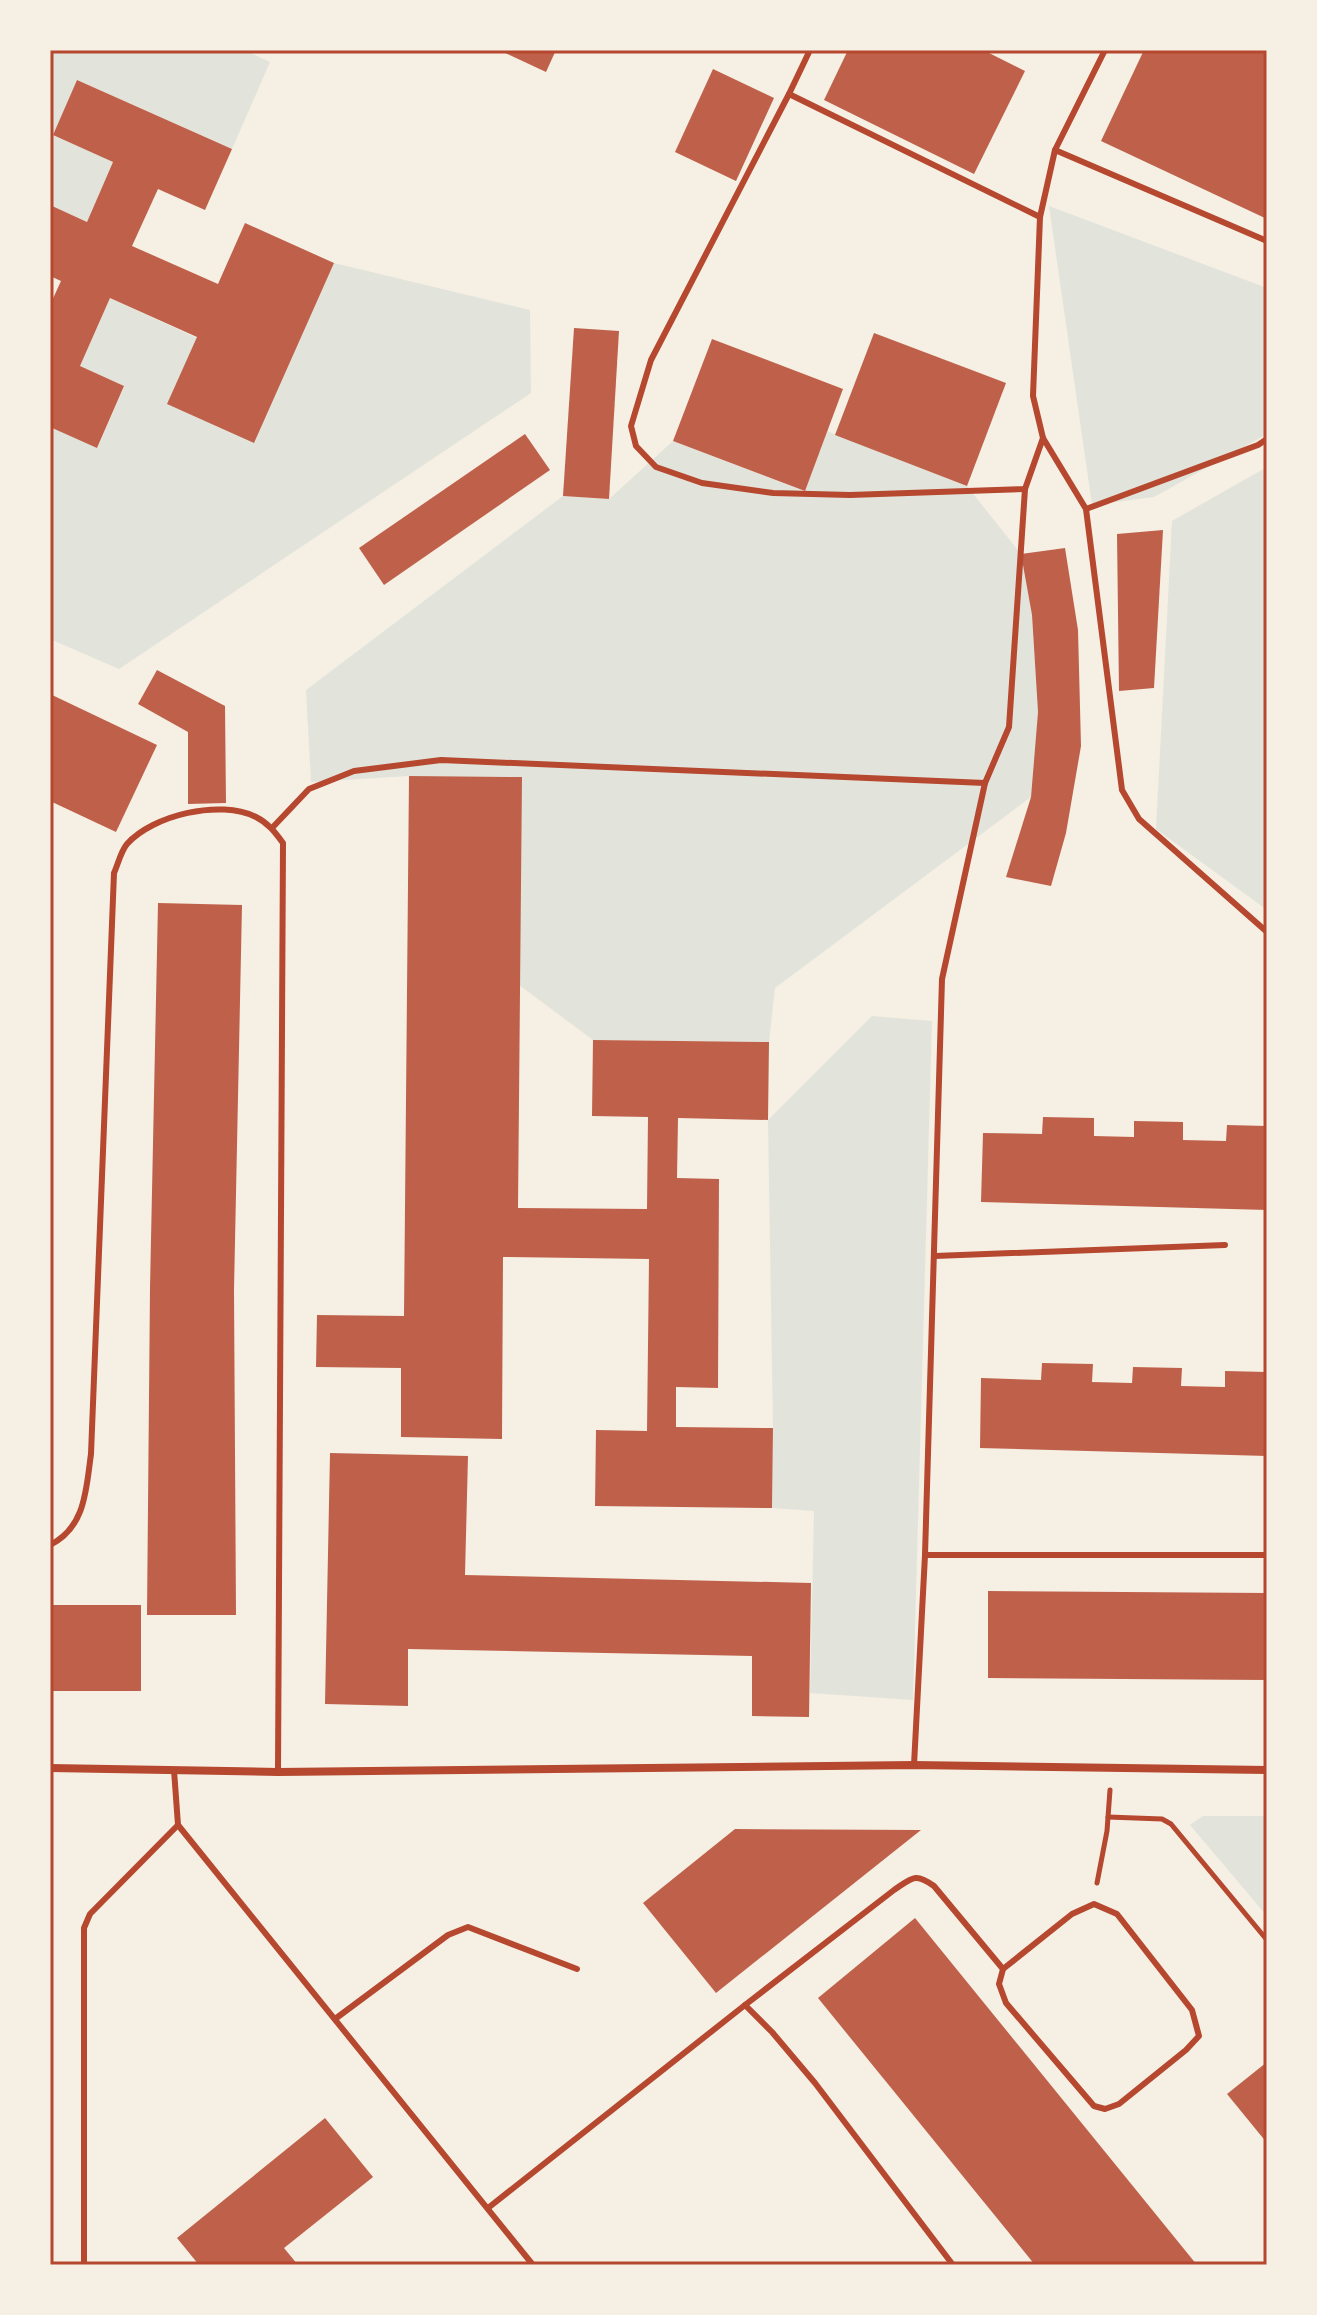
<svg xmlns="http://www.w3.org/2000/svg" width="1317" height="2315" viewBox="0 0 1317 2315" font-family="Helvetica,sans-serif">
	<style>
		.green { fill: #e2e4dc }
		.building { fill: #bf614a }
		.lines { fill: none; stroke-linecap: round; stroke-linejoin: round }
		.path { stroke: #b5482f; stroke-width: 5 }
		.service { stroke: #b5482f; stroke-width: 6 }
		.minor { stroke: #b5482f; stroke-width: 8 }
		.neatline { fill: none; stroke: #b5482f; stroke-width: 3 }
	</style>
	<rect width="100%" height="100%" fill="#f6efe4"/>
	<!-- green -->
	<g class="green">
		<polygon points="50,50 244,50 270,62 232,149 77,80 53,135 113,162 87,222 50,205"/>
		<polygon points="1049,206 1267,288 1267,434 1154,497 1092,505"/>
		<polygon points="334,263 530,310 531,393 119,669 50,639 50,427 98,447 124,387 80,366 110,298 197,338 253,442"/>
		<polygon points="827,431 967,486 1021,554 1032,615 1038,712 1031,797 775,988 769,1042 593,1040 519,985 409,776 311,782 306,690 563,496 609,499 673,441 804,491"/>
		<polygon points="1267,467 1267,910 1156,829 1172,521"/>
		<polygon points="872,1016 932,1021 913,1700 810,1693 814,1511 772,1508 773,1428 768,1120"/>
		<polygon points="1203,1816 1267,1816 1267,1916 1190,1825"/>
	</g>
	<!-- building -->
	<g class="building">
		<polygon points="499,50 556,50 546,72"/>
		<polygon points="848,50 983,50 1025,71 974,174 824,100"/>
		<polygon points="1144,50 1267,50 1267,219 1101,141"/>
		<polygon points="713,69 774,98 736,181 675,152"/>
		<polygon points="77,80 232,149 205,210 158,189 132,246 218,284 245,223 334,263 254,443 167,404 197,337 110,298 80,366 124,386 97,448 50,427 50,305 61,281 50,276 50,205 87,222 113,162 53,135"/>
		<polygon points="574,328 619,331 609,499 563,496"/>
		<polygon points="874,333 1006,383 967,486 835,435"/>
		<polygon points="712,339 843,389 805,491 673,441"/>
		<polygon points="525,434 550,470 384,585 359,548"/>
		<polygon points="1163,530 1154,688 1119,691 1117,534"/>
		<polygon points="1065,548 1078,630 1081,746 1066,833 1051,886 1006,877 1031,797 1038,712 1032,615 1021,554"/>
		<polygon points="157,670 225,706 226,803 188,804 188,732 138,704"/>
		<polygon points="50,694 157,745 116,832 50,801"/>
		<polygon points="409,776 522,777 518,1208 647,1209 648,1117 592,1116 593,1040 769,1042 768,1120 678,1118 677,1178 719,1179 718,1388 676,1387 676,1427 773,1428 772,1508 595,1506 596,1430 647,1431 649,1259 503,1257 502,1439 401,1437 401,1368 316,1367 317,1315 404,1316"/>
		<polygon points="158,903 242,905 234,1290 236,1615 147,1615 150,1288"/>
		<polygon points="1043,1117 1094,1118 1094,1136 1134,1137 1134,1121 1183,1122 1183,1140 1226,1141 1227,1125 1267,1126 1267,1210 981,1202 983,1133 1042,1134"/>
		<polygon points="1042,1363 1093,1364 1092,1382 1132,1383 1133,1367 1182,1368 1181,1386 1225,1387 1225,1371 1267,1372 1267,1456 980,1448 981,1378 1041,1380"/>
		<polygon points="330,1453 468,1456 465,1575 811,1583 809,1717 752,1716 752,1656 408,1649 408,1706 325,1704"/>
		<polygon points="988,1591 1267,1593 1267,1680 988,1678"/>
		<rect x="50" y="1605" width="91" height="86"/>
		<polygon points="735,1829 921,1830 716,1993 643,1903"/>
		<polygon points="915,1918 1197,2265 1035,2265 818,1998"/>
		<polygon points="1267,2062 1267,2143 1227,2094"/>
		<polygon points="325,2118 373,2177 284,2248 298,2265 199,2265 177,2238"/>
	</g>
	<g class="lines">
		<!-- path -->
		<g class="path">
			<polyline points="1108,1817 1162,1819 1171,1824 1267,1940"/>
			<polyline points="1097,1883 1107,1831 1110,1790"/>
		</g>
		<!-- service -->
		<g class="service">
			<polyline points="810,50 789,94 651,360 631,426 636,446 656,467 702,483 773,493 850,495 1025,489 1043,438 1086,509 1258,445 1267,439"/>
			<polyline points="789,94 1040,217"/>
			<polyline points="1055,150 1267,241"/>
			<polyline points="1043,438 1033,396 1040,217 1055,150 1105,50"/>
			<polyline points="1086,509 1122,790 1139,819 1267,932"/>
			<polyline points="272,828 309,789 354,771 441,760 985,783 1009,727 1025,489"/>
			<polyline points="935,1256 1225,1245"/>
			<path d="M50 1545C86 1527 86 1489 91 1454L114 873C118 864 121 851 127 844 153 815 220 799 256 817 268 823 275 832 283 843L278 1772"/>
			<polyline points="925,1555 942,979 985,783"/>
			<polyline points="914,1765 925,1555 1267,1555"/>
			<polyline points="178,1825 533,2265"/>
			<polygon points="1094,1904 1117,1914 1192,2010 1199,2036 1186,2050 1119,2104 1105,2109 1094,2106 1006,2003 999,1984 1003,1969 1072,1914"/>
			<path d="M745 2005 894 1890C912 1878 915 1872 934 1886L1003 1969"/>
			<polyline points="335,2019 448,1935 468,1927 577,1969"/>
			<polyline points="488,2208 745,2005 772,2032 815,2083 953,2265"/>
			<polyline points="84,2265 84,1928 90,1914 178,1825 174,1770"/>
		</g>
		<!-- minor -->
		<polyline class="minor" points="50,1768 278,1772 914,1765 1267,1770"/>
	</g>
	<!-- border -->
	<rect width="1317" height="2315" fill="none" stroke="#f6efe4" stroke-width="104"/>
	<rect x="52" y="52" width="1213" height="2211" class="neatline"/>
</svg>
